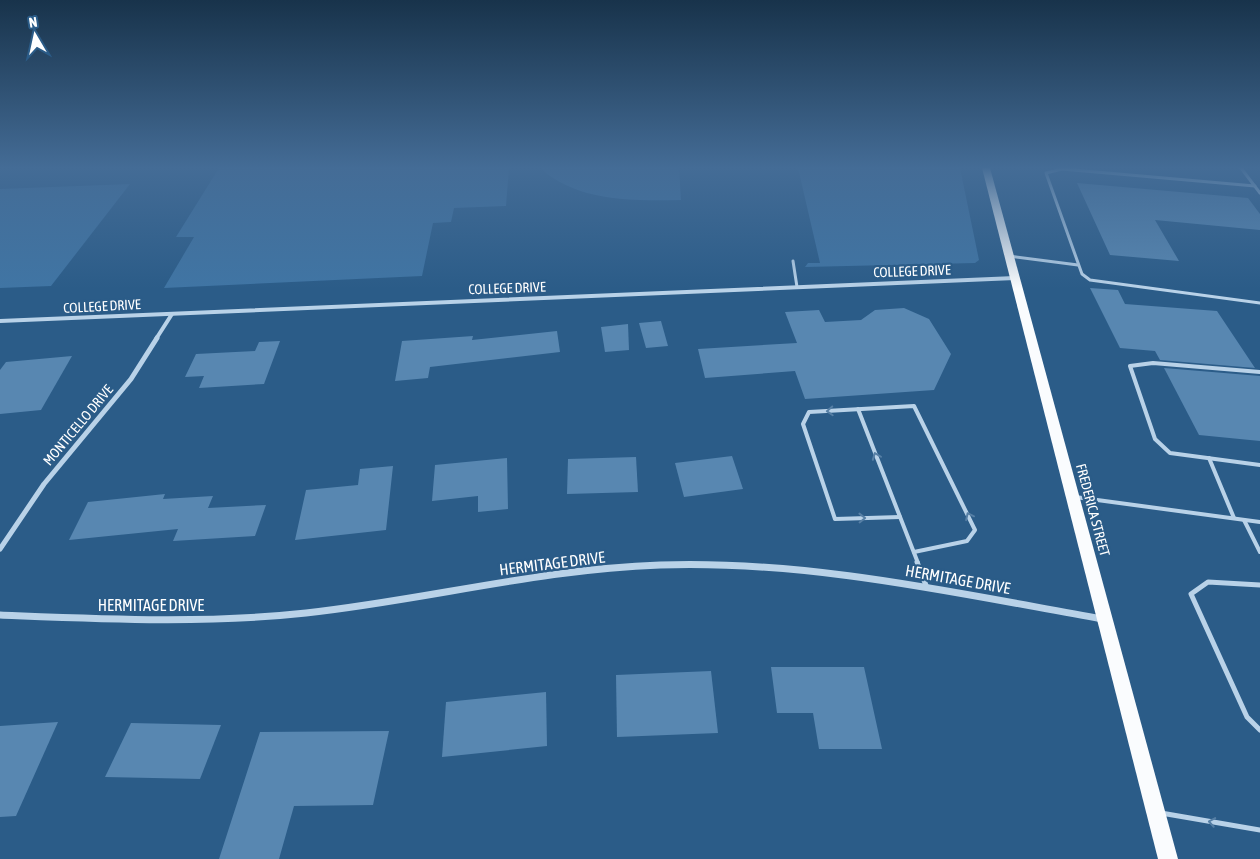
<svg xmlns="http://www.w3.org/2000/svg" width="1260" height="859" viewBox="0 0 1260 859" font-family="'Asap Condensed',sans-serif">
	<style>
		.green { fill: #4075a4 }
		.building { fill: #5887b1 }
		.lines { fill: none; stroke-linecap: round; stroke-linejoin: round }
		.lane-far2 { stroke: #b9d2e8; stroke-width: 3 }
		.lane-far1 { stroke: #b9d2e8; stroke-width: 4 }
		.lane { stroke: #b9d2e8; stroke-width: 5 }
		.street-far2 { stroke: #b9d2e8; stroke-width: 4 }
		.street-far1 { stroke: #b9d2e8; stroke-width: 5 }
		.street { stroke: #b9d2e8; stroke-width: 7 }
		.primary { fill: #fafcfe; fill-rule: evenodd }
		.oneway { stroke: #567fa5 }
		.labels { text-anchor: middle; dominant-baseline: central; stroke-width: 4.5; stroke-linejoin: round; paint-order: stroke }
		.street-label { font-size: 14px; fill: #fff; stroke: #2b5c88 }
		.near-street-label { font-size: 16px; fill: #fff; stroke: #2b5c88 }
	</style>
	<rect width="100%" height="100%" fill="#2b5c88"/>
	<!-- green -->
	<g class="green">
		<polygon points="219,168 509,168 506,206 454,208 451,222 433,223 422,276 164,288 194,237 176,237"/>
		<path d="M540 168H679L681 200C633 201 578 202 540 168Z"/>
		<polygon points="798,168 960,168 979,260 975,263 805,267 808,263 820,263"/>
		<polygon points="130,184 51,286 0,288 0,189"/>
	</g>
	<!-- building -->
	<g class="building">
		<polygon points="1077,183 1248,198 1260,214 1260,230 1155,220 1179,261 1110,255"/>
		<polygon points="1090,288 1118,290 1125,304 1217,311 1255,368 1160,360 1155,351 1120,348"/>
		<polygon points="904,308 929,319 951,354 934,390 805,399 795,371 705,378 698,349 797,343 785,312 819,310 825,322 861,320 875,310"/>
		<polygon points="661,321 668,346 646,348 639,323"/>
		<polygon points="628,324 629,350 605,352 601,327"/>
		<polygon points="557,331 560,352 430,367 428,378 395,381 402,341 473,336 472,340"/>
		<polygon points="280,341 264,384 199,388 204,376 185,377 196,354 255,351 259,342"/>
		<polygon points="72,356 41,410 0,414 0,370 6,362"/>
		<polygon points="1164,368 1260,376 1260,441 1199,435"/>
		<polygon points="732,456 743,489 684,497 675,463"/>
		<polygon points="636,457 638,492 567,494 568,459"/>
		<polygon points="507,458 508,509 478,512 478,496 432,501 435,465"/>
		<polygon points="393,466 386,530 295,540 306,490 358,485 360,469"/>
		<polygon points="165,494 163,499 213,496 208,508 266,505 255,536 173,541 178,529 69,540 88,502"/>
		<polygon points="771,667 864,667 882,749 819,749 813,713 777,713"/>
		<polygon points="711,671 718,733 617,737 616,675"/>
		<polygon points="546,692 547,746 442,757 446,702"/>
		<polygon points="58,722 16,816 0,817 0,726"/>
		<polygon points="131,723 221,725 200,779 105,777"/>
		<polygon points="389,731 373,805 294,806 279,859 219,859 260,732"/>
	</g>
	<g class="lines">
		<!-- lane-far2 -->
		<g class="lane-far2">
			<polyline points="1241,168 1260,193"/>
			<polyline points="1255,186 1062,169 1046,173 1082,274 1090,280 1260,303"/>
			<polyline points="1009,256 1078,265"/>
			<polyline points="793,261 797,287"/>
		</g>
		<!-- lane-far1 -->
		<g class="lane-far1">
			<polyline points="1260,372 1153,363 1130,366 1155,439 1170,453 1260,465"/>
			<polyline points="858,409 918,563"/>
			<polyline points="1209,458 1234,518"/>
			<polyline points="1075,497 1260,522"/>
			<polyline points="900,517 835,519 803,424 809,412 914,406 975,530 967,541 914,552"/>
			<polyline points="1244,520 1260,552"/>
		</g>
		<!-- lane -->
		<g class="lane">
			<polyline points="917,562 927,588"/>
			<polyline points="1260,585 1208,582 1191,594 1247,717 1260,730"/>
			<polyline points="1161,813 1260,830"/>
		</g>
		<!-- street-far2 -->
		<g class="street-far2">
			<polyline points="0,321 1015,278"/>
			<polyline points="156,339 172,314"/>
		</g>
		<!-- street-far1 -->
		<polyline class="street-far1" points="0,549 44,484 131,379 157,338"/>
		<!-- street -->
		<path class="street" d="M0 615C102 619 205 624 306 613 425 600 541 569 660 565 809 560 956 593 1102 619"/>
		<!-- primary -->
		<polygon class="primary" points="982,168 990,168 1178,859 1158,859"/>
	</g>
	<!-- one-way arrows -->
	<defs><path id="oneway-chevron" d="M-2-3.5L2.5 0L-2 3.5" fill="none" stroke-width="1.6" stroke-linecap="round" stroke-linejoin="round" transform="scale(1.25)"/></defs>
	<g class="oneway">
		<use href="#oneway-chevron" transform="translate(830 411) rotate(177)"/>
		<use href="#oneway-chevron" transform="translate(876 456) rotate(-111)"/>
		<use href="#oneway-chevron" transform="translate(969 516) rotate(-116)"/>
		<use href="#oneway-chevron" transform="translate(862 518) rotate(-1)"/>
		<use href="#oneway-chevron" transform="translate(1212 822) rotate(-170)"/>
	</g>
	<!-- sky -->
	<linearGradient id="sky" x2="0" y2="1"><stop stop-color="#18334b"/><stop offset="0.58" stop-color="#446c96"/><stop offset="1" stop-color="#446c96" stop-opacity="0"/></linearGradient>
	<rect width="1260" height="289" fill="url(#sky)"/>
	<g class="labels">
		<!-- street labels -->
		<g class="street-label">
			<text transform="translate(912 271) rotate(-2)">COLLEGE DRIVE</text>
			<text transform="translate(507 288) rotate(-2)">COLLEGE DRIVE</text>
			<text transform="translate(102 306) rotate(-3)">COLLEGE DRIVE</text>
			<text transform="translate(78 425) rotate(-50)">MONTICELLO DRIVE</text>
			<text transform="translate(1093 510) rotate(75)">FREDERICA STREET</text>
		</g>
		<!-- near-street labels -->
		<g class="near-street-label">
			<text transform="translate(552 563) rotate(-7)">HERMITAGE DRIVE</text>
			<text transform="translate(958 579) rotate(10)">HERMITAGE DRIVE</text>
			<text x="151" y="605">HERMITAGE DRIVE</text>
		</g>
	</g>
	<!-- north arrow -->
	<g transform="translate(35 35) rotate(351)" stroke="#2b5c88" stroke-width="4" paint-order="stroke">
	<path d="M0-4L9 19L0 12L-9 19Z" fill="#ffffff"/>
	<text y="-8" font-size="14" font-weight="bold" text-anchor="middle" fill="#ffffff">N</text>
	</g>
</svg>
